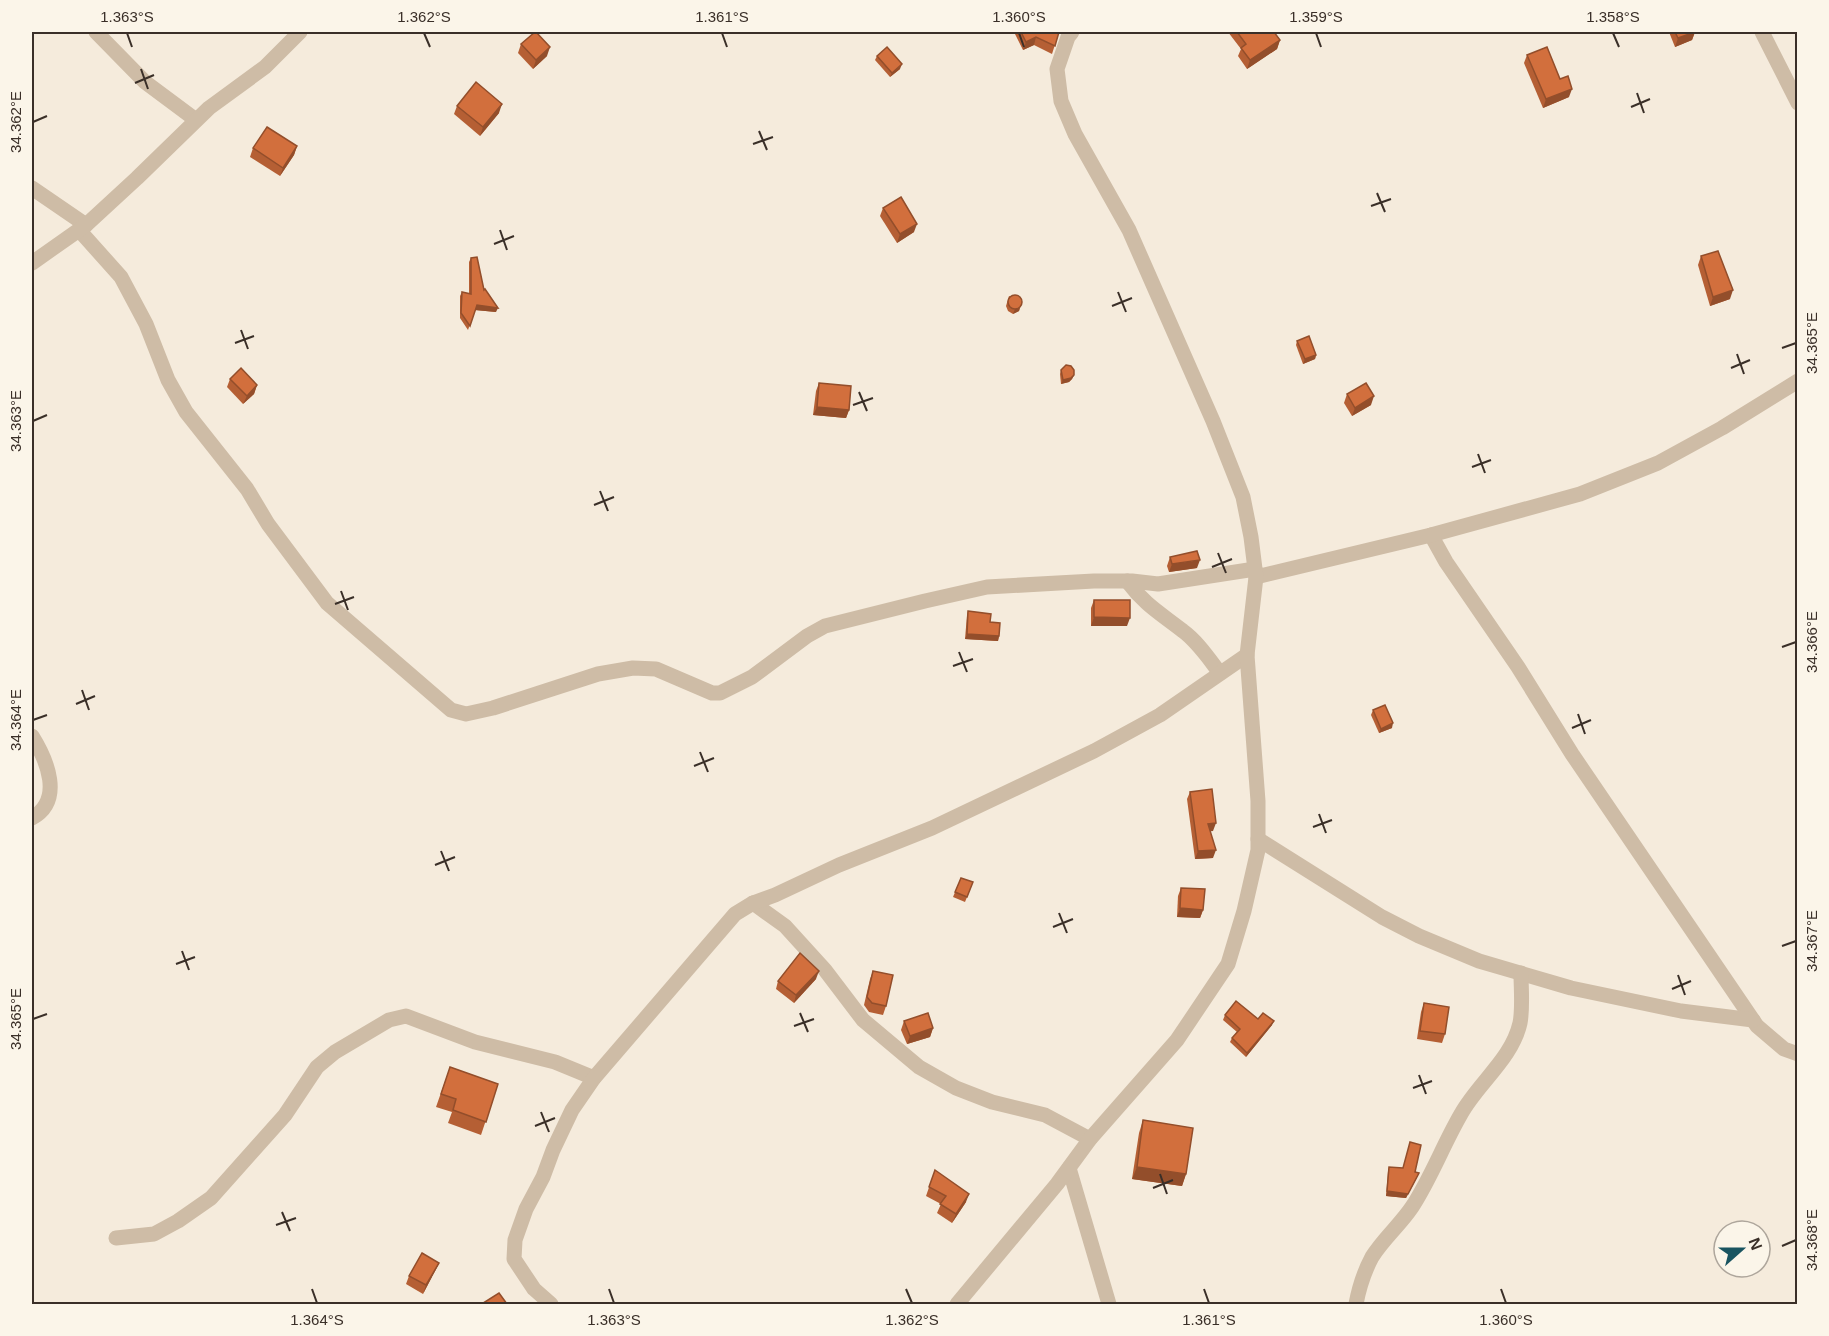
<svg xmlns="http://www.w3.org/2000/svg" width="1829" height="1336" viewBox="0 0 1829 1336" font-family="Helvetica,sans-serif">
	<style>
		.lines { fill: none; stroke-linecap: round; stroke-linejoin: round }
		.minor { stroke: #cebca6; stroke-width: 15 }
		.wall { fill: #b55f34 }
		.shaded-wall { fill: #934e2b }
		.building { fill: #d26f3d; stroke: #934e2b; stroke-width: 1.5 }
		.ticks { fill: none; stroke: #3a2f28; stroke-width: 2 }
		.neatline { fill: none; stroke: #3a2f28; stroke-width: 2 }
		.ticks-label { font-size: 15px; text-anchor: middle; fill: #3a2f28 }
	</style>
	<rect width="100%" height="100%" fill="#f5ebdc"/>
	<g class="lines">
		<!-- minor -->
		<g class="minor">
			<polyline points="96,32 145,82 196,120"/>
			<polyline points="1762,32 1798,103"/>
			<polyline points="32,188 86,225"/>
			<polyline points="79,230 121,277 146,324 168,380 186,412 247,489 268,524 327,603 451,710 466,714 493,708 598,674 633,668 656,669 712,693 720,693 752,677 807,636 825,626 925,601 987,587 1094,581 1132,581 1158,584 1255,569"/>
			<polyline points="32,263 86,225 137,178 209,108 265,67 300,32"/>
			<polyline points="1431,535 1446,562 1518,667 1572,754 1757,1026 1784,1049 1798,1054"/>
			<polyline points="1256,577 1431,535 1580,494 1658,463 1722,428 1798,381"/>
			<path d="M1127 581C1145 605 1160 613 1183 631 1198 642 1209 659 1220 673"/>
			<path d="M32 736C47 760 64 800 32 818"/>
			<polyline points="1258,839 1382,917 1419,936 1479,961 1571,988 1681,1011 1753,1020"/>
			<polyline points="753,903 785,926 825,970 863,1020 919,1067 956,1088 992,1102 1045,1115 1090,1139"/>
			<polyline points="1069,1168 1109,1304"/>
			<polyline points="116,1238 154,1234 178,1221 211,1198 285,1115 317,1067 335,1052 389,1020 406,1016 475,1042 555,1062 594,1078"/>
			<polyline points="551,1304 534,1289 514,1259 515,1240 526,1209 543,1177 553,1150 572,1110 594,1078 735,914 753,903 775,895 839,865 932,828 1094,751 1160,715 1247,655"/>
			<polyline points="957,1304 1057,1184 1090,1139 1177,1040 1228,964 1244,911 1258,850 1258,801 1247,655 1256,577 1251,537 1243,497 1213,421 1129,230 1075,134 1061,101 1057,69 1068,37 1072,32"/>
			<path d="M1356 1304C1359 1288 1364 1272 1372 1257 1383 1239 1400 1225 1412 1207 1431 1178 1443 1145 1461 1114 1478 1083 1512 1059 1520 1023 1523 1008 1521 989 1521 973"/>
		</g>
	</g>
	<!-- wall -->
	<g class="wall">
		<polygon points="1014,32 1059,32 1052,54 1034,45 1023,50"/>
		<polygon points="1228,32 1274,32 1280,40 1277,49 1247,69 1238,56 1241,49"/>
		<polygon points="1669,32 1695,32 1692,40 1675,47"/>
		<polygon points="521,44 547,56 533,69 518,53"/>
		<polygon points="1527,55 1560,79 1569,97 1543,108 1524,63"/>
		<polygon points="877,56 900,69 890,77 875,60"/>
		<polygon points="457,106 499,113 480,136 454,114"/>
		<polygon points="297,146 294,155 280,176 250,157 253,148"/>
		<polygon points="883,208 914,232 897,243 880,216"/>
		<polygon points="1701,256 1730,299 1710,306 1698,265"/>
		<polygon points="471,258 484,290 496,312 475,310 468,330 460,318 460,296 462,292 469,294 469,262"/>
		<polygon points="1009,296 1022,301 1019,311 1013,314 1008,311 1006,306"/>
		<polygon points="1297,341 1316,355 1315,359 1303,364 1296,345"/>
		<polygon points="1061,370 1074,375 1072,379 1069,382 1061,384 1060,374"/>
		<polygon points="230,379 257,385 254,394 243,404 227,387"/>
		<polygon points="819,383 849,410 846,418 813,415 816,391"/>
		<polygon points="1347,394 1371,405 1352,416 1344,403"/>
		<polygon points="1170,557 1197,568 1169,572 1167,566"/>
		<polygon points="1094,600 1127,626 1091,626 1091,608"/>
		<polygon points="968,611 990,622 999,636 998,641 965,639 967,615"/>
		<polygon points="1373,710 1392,728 1379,733 1371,715"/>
		<polygon points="1190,792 1213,831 1210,831 1213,858 1195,859 1187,799"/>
		<polygon points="961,878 973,882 965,902 953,897"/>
		<polygon points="1181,888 1203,910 1200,918 1177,917 1178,896"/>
		<polygon points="873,971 886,1006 883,1015 869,1012 864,1005 870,979"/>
		<polygon points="816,979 794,1003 776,989 778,981"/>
		<polygon points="1424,1003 1445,1034 1442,1043 1417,1039 1421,1012"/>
		<polygon points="1225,1015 1258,1019 1272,1025 1246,1057 1230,1042 1232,1038 1237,1032 1223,1020"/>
		<polygon points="904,1021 933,1028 930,1037 907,1044 901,1030"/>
		<polygon points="450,1067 498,1084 481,1135 448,1123 452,1112 436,1107"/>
		<polygon points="1143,1120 1186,1174 1182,1186 1132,1179 1139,1133"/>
		<polygon points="1389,1167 1402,1168 1419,1173 1406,1198 1386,1196 1388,1171"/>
		<polygon points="935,1170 966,1202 952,1223 937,1213 941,1204 926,1196"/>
		<polygon points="439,1263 435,1271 423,1294 406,1284 409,1276"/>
	</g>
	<!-- shaded-wall -->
	<g class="shaded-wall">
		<polygon points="1695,32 1692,40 1675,47 1678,38"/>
		<polygon points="1036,37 1034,45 1023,50 1026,42"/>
		<polygon points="1280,40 1277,49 1247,69 1250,60"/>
		<polygon points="550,47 547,56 533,69 536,60"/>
		<polygon points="902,64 900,69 890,77 892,73"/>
		<polygon points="1572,89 1569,97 1543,108 1546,99"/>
		<polygon points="502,104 499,113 480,136 483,127"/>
		<polygon points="297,146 294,155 280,176 283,168"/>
		<polygon points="917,224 914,232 897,243 900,234"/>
		<polygon points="1733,290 1730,299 1710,306 1713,297"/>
		<polygon points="477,305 498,308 496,312 475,310"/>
		<polygon points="1020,307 1019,311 1013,314 1015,309"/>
		<polygon points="1316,355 1315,359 1303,364 1305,359"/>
		<polygon points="1074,375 1072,379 1069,382 1061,384 1063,380"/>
		<polygon points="257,385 254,394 243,404 247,396"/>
		<polygon points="1374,396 1371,405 1352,416 1355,408"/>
		<polygon points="817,407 849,410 846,418 813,415"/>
		<polygon points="1200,560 1197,568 1169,572 1172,564"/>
		<polygon points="1094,617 1130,618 1127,626 1091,626"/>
		<polygon points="967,634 999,636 998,641 965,639"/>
		<polygon points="1393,723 1392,728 1379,733 1381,729"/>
		<polygon points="1216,823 1213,831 1205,832 1208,824"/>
		<polygon points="1216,850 1213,858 1195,859 1198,851"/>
		<polygon points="1180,908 1203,910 1200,918 1177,917"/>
		<polygon points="819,971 816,979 794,1003 796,995"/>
		<polygon points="1274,1021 1272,1025 1246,1057 1247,1053"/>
		<polygon points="933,1028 930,1037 907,1044 910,1036"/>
		<polygon points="1137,1167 1186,1174 1182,1186 1132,1179"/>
		<polygon points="1419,1173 1406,1198 1386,1196 1387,1191"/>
		<polygon points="969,1194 966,1202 952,1223 956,1214"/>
		<polygon points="439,1263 435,1271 423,1294 426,1285"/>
	</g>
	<!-- building -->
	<g class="building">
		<polygon points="535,32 536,32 550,47 536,60 521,44"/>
		<polygon points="1021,32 1059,32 1055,46 1036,37 1026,42"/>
		<polygon points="1237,32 1274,32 1280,40 1250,60 1241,48 1246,44"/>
		<polygon points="1675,32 1695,32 1678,38"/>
		<polygon points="887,47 902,64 892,73 877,56"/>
		<polygon points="1547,47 1560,79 1568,76 1572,89 1546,99 1527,55"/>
		<polygon points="476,82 502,104 483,127 457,106"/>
		<polygon points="267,127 297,146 283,168 253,148"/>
		<polygon points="901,197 917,224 900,234 883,208"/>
		<polygon points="1718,251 1733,290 1713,297 1701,256"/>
		<polygon points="477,257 484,290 485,289 498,308 477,305 470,326 461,313 462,292 471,294 471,258"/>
		<circle cx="1015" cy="302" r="7"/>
		<polygon points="1309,336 1316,355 1305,359 1297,341"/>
		<polygon points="1066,365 1071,366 1074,370 1074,375 1071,378 1063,380 1061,370"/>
		<polygon points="241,368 257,385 247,396 230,379"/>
		<polygon points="819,383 851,386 849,410 817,407"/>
		<polygon points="1366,383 1374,396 1355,408 1347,394"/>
		<polygon points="1197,551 1200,560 1172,564 1170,557"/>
		<polygon points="1094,600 1130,600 1130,618 1094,617"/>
		<polygon points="968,611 991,614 990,622 1000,623 999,636 967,634"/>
		<polygon points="1385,705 1393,723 1381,729 1373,710"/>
		<polygon points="1212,789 1216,823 1208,824 1216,850 1198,851 1190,792"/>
		<polygon points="961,878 973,882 967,897 955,892"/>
		<polygon points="1181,888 1205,889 1203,910 1180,908"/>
		<polygon points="800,953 819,971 796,995 778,981"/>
		<polygon points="873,971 893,975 886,1006 872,1003 867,997"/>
		<polygon points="1236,1001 1258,1019 1263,1013 1274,1021 1247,1053 1232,1038 1240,1029 1225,1015"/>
		<polygon points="1424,1003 1449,1007 1445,1034 1420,1031"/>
		<polygon points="928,1013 933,1028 910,1036 904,1021"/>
		<polygon points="450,1067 498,1084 486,1122 453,1110 456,1099 441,1094"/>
		<polygon points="1143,1120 1193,1128 1186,1174 1137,1167"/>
		<polygon points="1410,1142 1421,1145 1415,1172 1419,1173 1408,1194 1387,1191 1389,1167 1403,1168"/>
		<polygon points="935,1170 969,1194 956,1214 940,1204 946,1196 929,1187"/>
		<polygon points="422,1253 439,1263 426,1285 409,1276"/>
		<polygon points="499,1293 507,1304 506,1305 480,1305"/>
	</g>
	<!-- ticks -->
	<path class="ticks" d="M127 33 132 47M424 33 430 47M722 33 727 47M1019 33 1024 47M1316 33 1321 47M1613 33 1619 47M141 69 148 89M135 83 154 75M1637 93 1644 113M1631 107 1650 99M33 122 47 116M759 131 767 150M753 144 773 137M1377 193 1385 212M1371 206 1391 199M500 230 507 250M494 244 514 236M1118 292 1126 312M1112 306 1132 298M241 330 248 349M235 343 254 336M1782 348 1796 343M1737 354 1744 374M1731 368 1750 360M859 392 867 411M853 405 873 398M33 421 47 415M1478 454 1485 473M1472 467 1491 460M600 491 608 511M594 505 614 497M1218 553 1226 573M1212 567 1232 559M341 591 348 610M335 604 354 597M1782 647 1796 642M959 652 967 672M953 666 973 659M82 690 89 710M76 704 95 696M1578 714 1585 734M33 720 47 715M1572 728 1591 720M700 752 708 772M694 766 714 758M1319 814 1326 833M1313 827 1332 820M441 851 449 871M435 865 455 857M1059 913 1067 933M1053 927 1073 919M1782 946 1796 941M182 951 189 970M176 964 195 957M1678 975 1685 995M1672 989 1691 981M800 1013 808 1032M33 1019 47 1014M794 1026 814 1019M1419 1075 1426 1094M1413 1088 1432 1081M541 1112 549 1132M535 1126 555 1118M1160 1174 1167 1194M1153 1188 1173 1180M282 1212 290 1231M276 1225 296 1218M1782 1246 1796 1240M312 1289 317 1303M609 1289 614 1303M906 1289 912 1303M1204 1289 1209 1303M1501 1289 1506 1303"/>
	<!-- border -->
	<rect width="1829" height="1336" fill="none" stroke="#fbf5e9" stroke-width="66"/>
	<!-- north arrow -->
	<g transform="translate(1742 1249) rotate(69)"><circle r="28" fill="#fbf5e9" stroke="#aea69c" stroke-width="1.5"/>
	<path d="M0-4.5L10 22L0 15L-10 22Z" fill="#195460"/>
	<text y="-9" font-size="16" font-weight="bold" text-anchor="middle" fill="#3a2f28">N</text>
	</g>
	<rect x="33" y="33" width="1763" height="1270" class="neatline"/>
	<g class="ticks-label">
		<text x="127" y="22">1.363°S</text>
		<text x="424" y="22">1.362°S</text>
		<text x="722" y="22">1.361°S</text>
		<text x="1019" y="22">1.360°S</text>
		<text x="1316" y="22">1.359°S</text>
		<text x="1613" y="22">1.358°S</text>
		<text transform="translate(16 122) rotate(-90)" y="5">34.362°E</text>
		<text transform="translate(1812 343) rotate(-90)" y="5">34.365°E</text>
		<text transform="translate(16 421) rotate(-90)" y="5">34.363°E</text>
		<text transform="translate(1812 642) rotate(-90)" y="5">34.366°E</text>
		<text transform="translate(16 720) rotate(-90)" y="5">34.364°E</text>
		<text transform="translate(1812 941) rotate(-90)" y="5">34.367°E</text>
		<text transform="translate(16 1019) rotate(-90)" y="5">34.365°E</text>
		<text transform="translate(1812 1240) rotate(-90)" y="5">34.368°E</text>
		<text x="317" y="1325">1.364°S</text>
		<text x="614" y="1325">1.363°S</text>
		<text x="912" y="1325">1.362°S</text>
		<text x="1209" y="1325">1.361°S</text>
		<text x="1506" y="1325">1.360°S</text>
	</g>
</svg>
